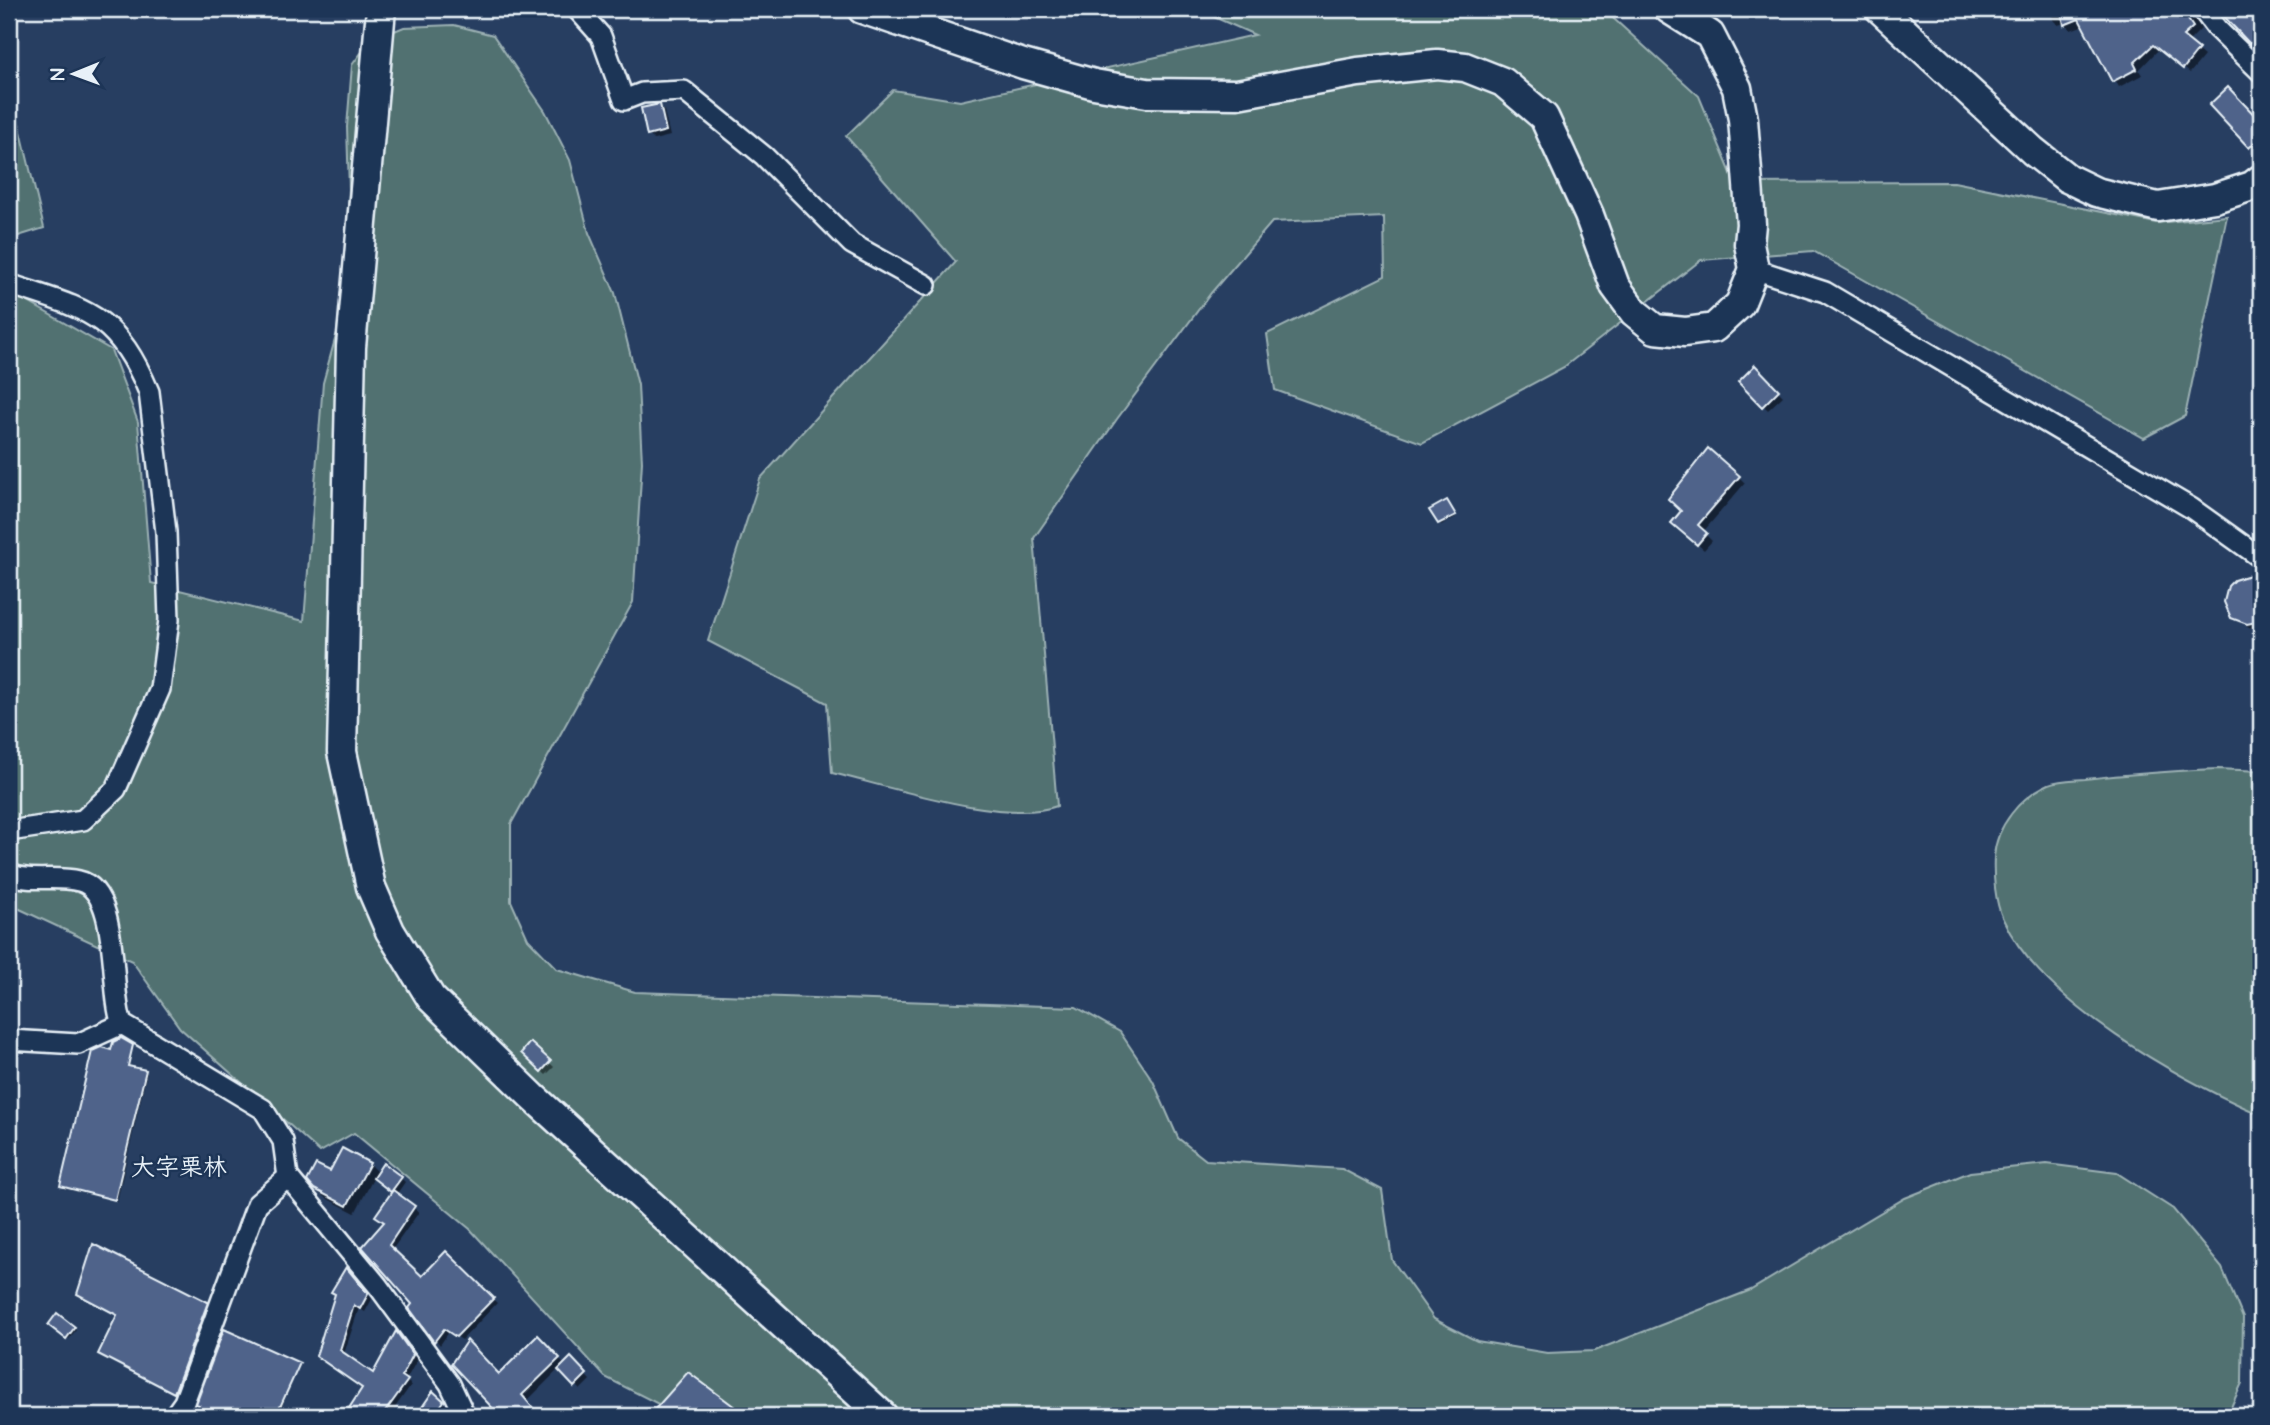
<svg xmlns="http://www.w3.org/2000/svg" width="2270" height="1425" viewBox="0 0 2270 1425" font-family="'Architects Daughter','Klee One',sans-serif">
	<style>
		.green { fill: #517171; stroke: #9cb1b4; stroke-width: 2 }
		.shadow { fill: #0007 }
		.building { fill: #4f638a; stroke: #e8f1f8; stroke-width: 2 }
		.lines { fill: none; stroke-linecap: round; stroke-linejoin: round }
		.street-casing { stroke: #e8f1f8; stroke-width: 24 }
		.secondary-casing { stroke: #e8f1f8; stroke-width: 33 }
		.street { stroke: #1d3557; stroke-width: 19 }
		.secondary { stroke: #1d3557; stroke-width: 28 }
		.labels { text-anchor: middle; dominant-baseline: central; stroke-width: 5; stroke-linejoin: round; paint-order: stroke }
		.quarter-label { font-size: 24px; font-weight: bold; fill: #e8f1f8; stroke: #1d3557 }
	</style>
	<rect width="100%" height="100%" fill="#273e61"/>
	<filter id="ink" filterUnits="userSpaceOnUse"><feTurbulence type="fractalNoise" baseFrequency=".0143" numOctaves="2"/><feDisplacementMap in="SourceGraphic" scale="14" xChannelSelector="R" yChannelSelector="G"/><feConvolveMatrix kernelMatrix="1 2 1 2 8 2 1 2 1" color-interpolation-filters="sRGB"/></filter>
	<g filter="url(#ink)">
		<!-- green -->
		<g class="green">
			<path d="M1196 9H1603L1699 96 1735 183 1954 182 2156 223 2227 216 2185 416 2144 438 1813 251 1701 260 1564 367 1422 443 1275 390 1267 334 1385 276 1384 217 1272 222 1211 293 1117 419 1034 538 1057 806C1005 825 888 786 832 773L827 703 708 641 760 479 956 262 846 136 893 90 960 101 1255 35Z"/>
			<polygon points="454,25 493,35 545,111 570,160 589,233 615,293 638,385 642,462 633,602 511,824 511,901 528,939 557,969 635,992 1076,1007 1120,1032 1153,1081 1178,1138 1206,1160 1342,1169 1382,1190 1392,1260 1434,1319 1477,1341 1547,1353 1594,1351 1751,1290 1905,1198 1970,1172 2047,1164 2117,1173 2173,1209 2222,1268 2243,1318 2242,1383 2227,1416 682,1416 605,1377 470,1229 354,1133 320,1152 180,1028 132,961 9,904 9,291 111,350 138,422 151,583 304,621 323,383 337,332 345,258 349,189 347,127 352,65 370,41 404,27"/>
			<polygon points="9,81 44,228 9,239"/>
			<path d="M2218 769 2261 771V1115C2179 1079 2042 1004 2003 919 1995 902 1993 876 1994 857 1996 826 2020 797 2049 784 2059 780 2074 780 2085 779 2129 774 2173 771 2218 769Z"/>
		</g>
		<!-- shadow -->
		<g class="shadow">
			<polygon points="2051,9 2197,9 2195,18 2201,29 2188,42 2204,56 2190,73 2159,49 2139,70 2142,75 2119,87 2084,25 2071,30 2065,23 2058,25 2053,20"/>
			<polygon points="2221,9 2248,9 2261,23 2261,44 2256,48"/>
			<polygon points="2228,89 2261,124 2261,151 2258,154 2211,105"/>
			<polygon points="660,106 664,111 670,136 654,140 649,135"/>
			<polygon points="1755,368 1783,396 1768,410 1740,382"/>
			<polygon points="1739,477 1745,483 1703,532 1712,541 1704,550 1680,529"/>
			<polygon points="1448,504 1456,517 1441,525 1432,511"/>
			<polygon points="2258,579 2261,582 2261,630 2255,631 2233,616"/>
			<polygon points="530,1045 554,1067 546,1075 523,1053"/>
			<polygon points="132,1046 129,1068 147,1073 117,1201 63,1188 112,1052"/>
			<polygon points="369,1164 378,1173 401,1178 405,1182 396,1195 419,1212 392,1250 422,1279 446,1254 497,1303 462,1340 449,1332 440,1345 411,1308 414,1304 364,1247 386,1222 394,1193 374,1177 355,1213 324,1197 315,1188 330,1173"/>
			<polygon points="350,1273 372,1299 365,1312 359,1308 344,1354 374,1375 400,1338 417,1360 406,1380 411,1385 389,1416 347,1416 364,1389 322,1360"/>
			<polygon points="207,1304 176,1393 102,1356"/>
			<polygon points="57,1316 76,1330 69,1339 50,1324"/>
			<polygon points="538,1338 565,1365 571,1360 590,1380 580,1390 559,1369 526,1402 539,1416 502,1416 453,1364 500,1376"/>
			<polygon points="299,1365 278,1416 193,1416 201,1405"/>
			<polygon points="433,1393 447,1406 441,1416 418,1416"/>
			<polygon points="983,1406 991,1416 971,1416"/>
			<polygon points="600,1407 608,1416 587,1416"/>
		</g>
		<!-- building -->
		<g class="building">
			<polygon points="2061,9 2181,9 2193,27 2183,36 2199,49 2183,69 2153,45 2134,63 2137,69 2112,82 2079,19 2064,25"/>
			<polygon points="2217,9 2250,9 2261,21 2261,33 2250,44"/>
			<polygon points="2228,87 2261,122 2261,136 2249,148 2209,105"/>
			<polygon points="660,104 666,131 647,136 641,108"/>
			<polygon points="1755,365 1779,390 1762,407 1738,382"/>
			<polygon points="1708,448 1740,476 1698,525 1707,533 1697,545 1671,523 1681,511 1668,499"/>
			<polygon points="1447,500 1456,515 1438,524 1429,510"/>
			<polygon points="2250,575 2261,578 2261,621 2247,624 2231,618 2224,602 2228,586 2234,580"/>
			<polygon points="121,1038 133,1045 128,1066 146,1070 115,1200 60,1186 92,1051 101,1047 111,1050 113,1042"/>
			<polygon points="530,1042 551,1061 541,1072 521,1053"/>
			<polygon points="342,1148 370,1163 347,1206 314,1189 307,1181 316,1164 330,1171"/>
			<polygon points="383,1163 402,1177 391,1192 373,1178"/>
			<polygon points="393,1190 415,1206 389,1245 422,1276 446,1251 494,1298 456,1337 444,1329 434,1342 409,1308 412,1304 362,1247 384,1222 375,1216"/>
			<polygon points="93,1244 208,1302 174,1393 98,1354 117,1315 77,1294"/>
			<polygon points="346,1267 368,1294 360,1309 354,1305 340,1350 373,1373 396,1331 413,1355 402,1376 408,1380 382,1416 344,1416 362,1388 316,1356 335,1294 331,1292"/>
			<polygon points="57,1313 75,1327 66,1339 48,1325"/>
			<polygon points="224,1329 300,1363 276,1416 191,1416 199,1405 196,1404"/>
			<polygon points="538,1335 560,1358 522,1395 540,1416 500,1416 451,1364 467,1340 499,1374"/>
			<polygon points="571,1357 587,1374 574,1387 558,1370"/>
			<polygon points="688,1372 747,1416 649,1416"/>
			<polygon points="433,1391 444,1401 434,1416 416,1416"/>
		</g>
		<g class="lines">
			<defs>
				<g id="street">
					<polyline points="577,9 601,36 624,100 642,93 684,91 764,156 852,244 926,285"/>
					<polyline points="2202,9 2217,29 2261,72"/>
					<polyline points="1754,269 1825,292 2191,508 2261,558"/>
					<path d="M9 284C85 310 115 311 149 392L166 532 169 620 160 689 116 789 83 820 9 831"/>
					<path d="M9 874C32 883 55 875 79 881 121 890 109 991 122 1024L263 1109 283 1141 288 1177 378 1286 450 1384 465 1416"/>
					<polyline points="9,1040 78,1044 122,1024"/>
					<polyline points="174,1416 184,1402 257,1204 288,1177"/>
				</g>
				<g id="secondary">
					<polyline points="381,9 351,347 342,752 371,887 390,931 431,998 533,1097 883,1416"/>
					<polyline points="862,9 1023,64 1094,84 1147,93 1237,94 1358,72 1437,64 1465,67 1503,82 1544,117 1589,215 1615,286 1634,312 1655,329 1685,332 1714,328 1740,304 1754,269 1749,244 1751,224 1743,119 1737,88 1710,35 1669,9"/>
					<polyline points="1880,9 2033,151 2067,178 2096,192 2158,207 2215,198 2252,186 2261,179"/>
				</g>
			</defs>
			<!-- street casing -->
			<use href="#street" class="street-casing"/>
			<!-- secondary casing -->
			<use href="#secondary" class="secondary-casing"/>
			<!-- street -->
			<use href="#street" class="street"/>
			<!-- secondary -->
			<use href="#secondary" class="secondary"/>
		</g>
	</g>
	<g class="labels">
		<!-- quarter labels -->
		<g class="quarter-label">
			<text x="179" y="1168">大字栗林</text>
		</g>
	</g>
	<!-- margin -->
	<rect width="2270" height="1425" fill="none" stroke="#1d3557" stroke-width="35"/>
	<rect x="18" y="18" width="2235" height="1390" fill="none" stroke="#e8f1f8" stroke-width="2.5" filter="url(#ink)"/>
	<!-- north arrow -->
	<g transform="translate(74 74) rotate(269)" stroke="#1d3557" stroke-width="5" paint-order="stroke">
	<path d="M0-5L12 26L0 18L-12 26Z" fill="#e8f1f8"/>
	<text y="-10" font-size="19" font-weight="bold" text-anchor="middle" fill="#e8f1f8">N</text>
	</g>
</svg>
